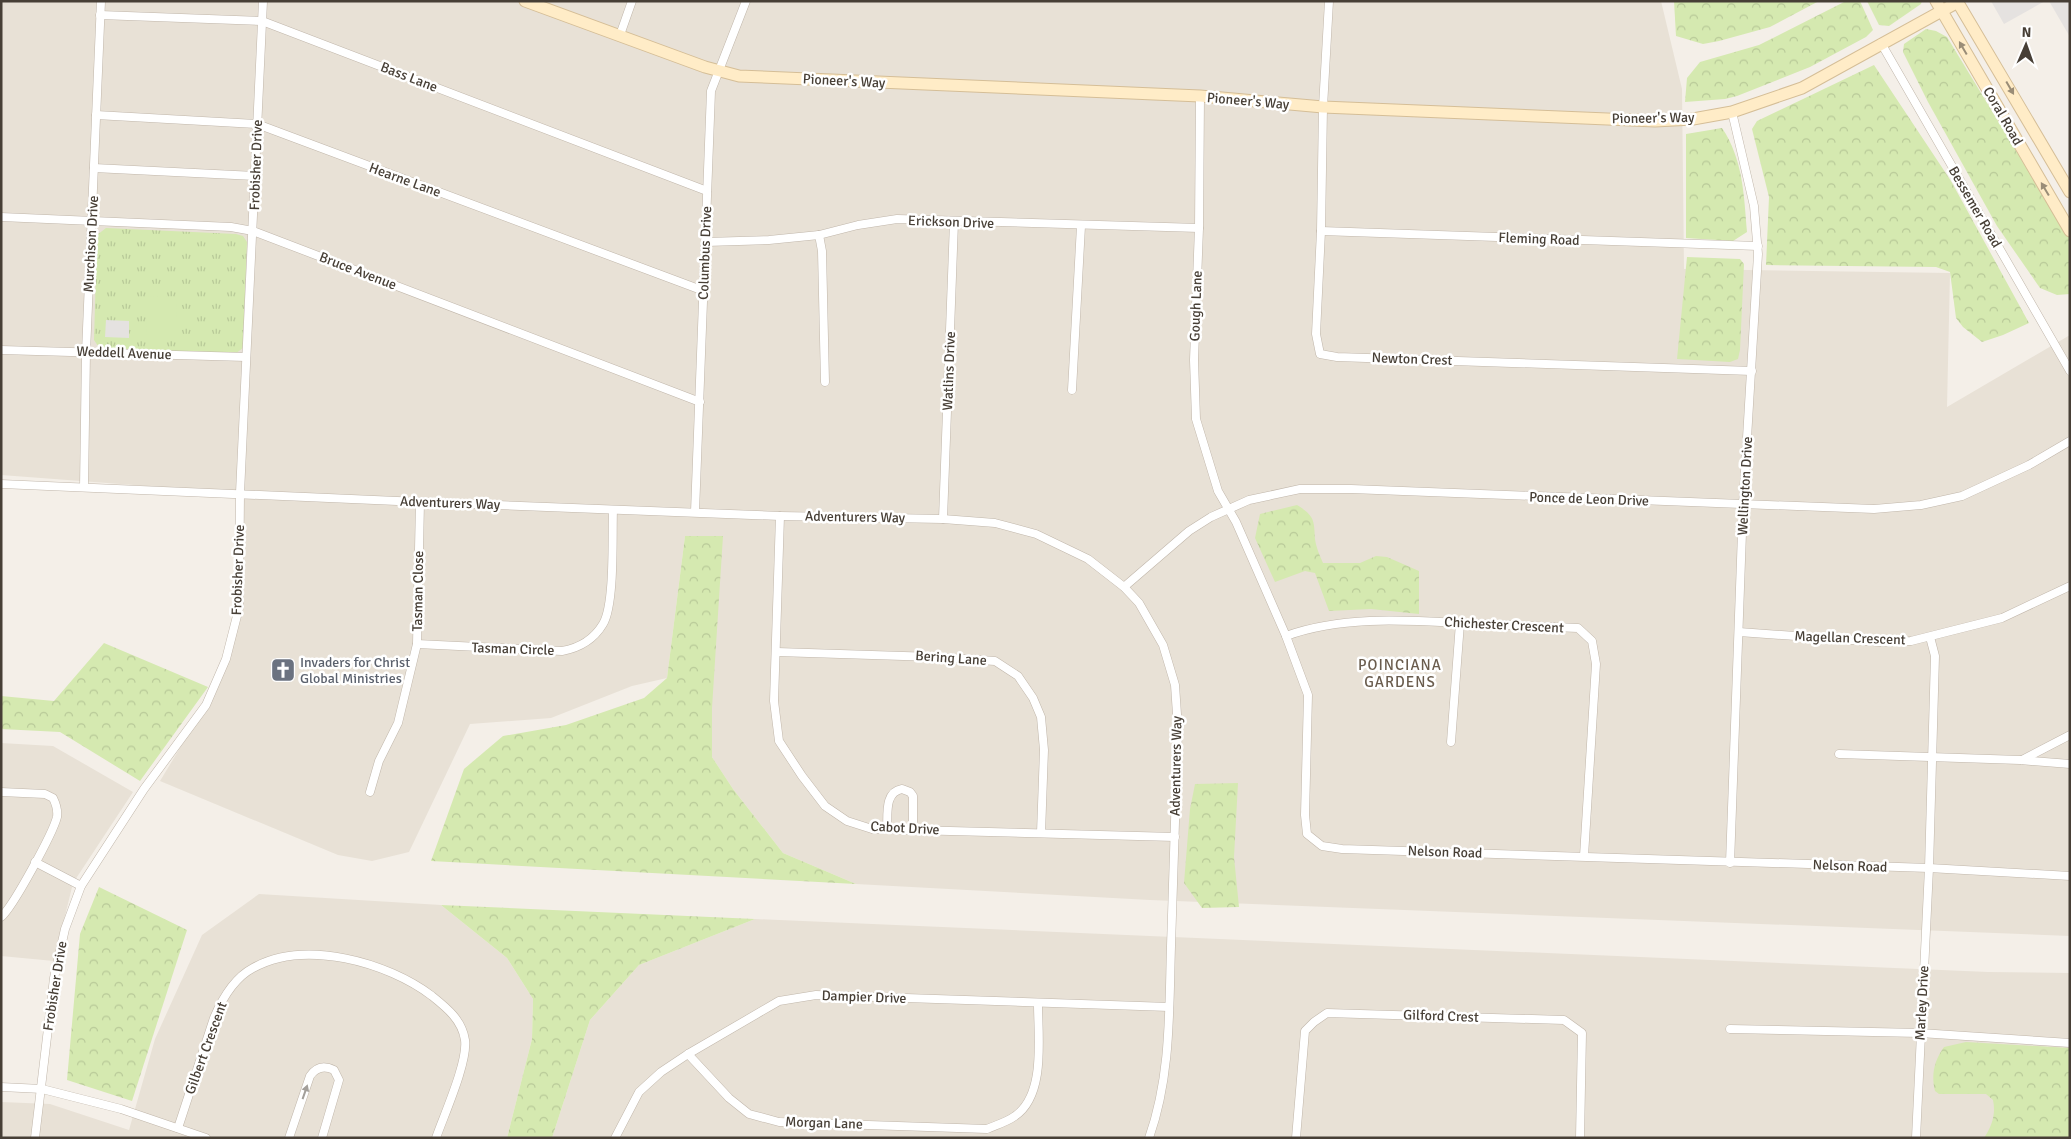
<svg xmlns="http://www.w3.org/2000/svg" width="2071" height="1139" viewBox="0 0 2071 1139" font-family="Signika,sans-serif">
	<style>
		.residential { fill: #e8e1d6 }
		.grass { fill: url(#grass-tufts) }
		.forest { fill: url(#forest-crowns) }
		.garden { fill: #d5e9b0 }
		.parking { fill: #e5e2e0 }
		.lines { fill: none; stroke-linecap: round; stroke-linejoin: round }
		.minor-casing { stroke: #c0b6aa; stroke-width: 9 }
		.secondary-casing { stroke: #d5be97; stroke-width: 13 }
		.minor { stroke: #fff; stroke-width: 8 }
		.secondary { stroke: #ffecc7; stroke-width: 11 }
		.oneway { fill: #9a8d77 }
		.oneway2 { fill: #a39f9a }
		.labels { text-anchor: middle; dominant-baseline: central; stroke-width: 5; stroke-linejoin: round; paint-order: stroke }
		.street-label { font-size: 14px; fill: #473f36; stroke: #fff }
		.worship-label { font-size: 14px; fill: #5b616d; stroke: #fff; text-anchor: start }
		.neighbourhood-label { font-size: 15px; letter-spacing: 1px; fill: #6a5c4d; stroke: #fff }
	</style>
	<defs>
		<pattern id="grass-tufts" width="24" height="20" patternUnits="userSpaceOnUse" patternTransform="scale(1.25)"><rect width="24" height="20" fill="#d5e9b0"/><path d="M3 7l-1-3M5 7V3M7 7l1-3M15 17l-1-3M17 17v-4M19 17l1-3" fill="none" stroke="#b8c998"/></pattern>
		<pattern id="forest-crowns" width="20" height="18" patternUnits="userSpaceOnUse" patternTransform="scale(1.25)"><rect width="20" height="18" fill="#d5e9b0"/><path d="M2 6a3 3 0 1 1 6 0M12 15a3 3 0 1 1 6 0" fill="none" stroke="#b8c998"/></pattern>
	</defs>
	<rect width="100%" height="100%" fill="#f4efe8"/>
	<!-- residential -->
	<g class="residential">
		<polygon points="1,1 1661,1 1682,89 1684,269 1950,273 1947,407 2070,335 2070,936 1150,900 856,884 783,853 733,789 712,757 712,708 685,536 667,678 632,686 551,718 470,724 409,852 372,861 338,855 160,781 206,705 227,659 239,608 240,493 1,475"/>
		<polygon points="1,743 53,746 133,792 73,883 54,961 1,956"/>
		<polygon points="259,894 441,905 507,958 533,999 532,1039 507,1138 1,1138 1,1102 50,1104 129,1130 155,1039 202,935"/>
		<polygon points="755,919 1988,972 2070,973 2070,1138 552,1138 590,1020 639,965"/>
	</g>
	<!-- grass -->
	<polygon class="grass" points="106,228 236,234 243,236 247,242 243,348 235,354 103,348 98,346 94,340 97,235"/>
	<!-- forest -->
	<g class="forest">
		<polygon points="1674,1 1819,1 1770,27 1719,41 1703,44 1676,36"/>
		<polygon points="1846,1 1860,1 1873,30 1866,37 1810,67 1737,96 1725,99 1685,102 1687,78 1700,62 1759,45"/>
		<polygon points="1867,1 1922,1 1921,4 1889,26 1879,25"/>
		<polygon points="1926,29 1936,31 1947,37 2070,239 2070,294 2057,295 2040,288 1997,226 1928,102 1903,52 1904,44"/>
		<polygon points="1874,65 1951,181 2029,323 2003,335 1982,342 1963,327 1956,318 1950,272 1936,267 1766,265 1769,197 1752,129 1757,121"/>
		<path d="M1722 128C1743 159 1744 195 1747 232L1733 241 1686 238V134Z"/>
		<polygon points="1687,257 1740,259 1744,264 1740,350 1738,359 1730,362 1677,359"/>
		<path d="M1297 505C1315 516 1314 521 1315 539 1316 547 1320 556 1323 563H1360L1376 556 1387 557 1419 571V614L1371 609 1329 611 1315 573 1305 571 1275 582 1255 538 1260 514Z"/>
		<polygon points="685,536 723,536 712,708 712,757 733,789 783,853 856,884 431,861 464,769 503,736 566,725 644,698 667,678"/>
		<polygon points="104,643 208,687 140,781 60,732 1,729 1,696 54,701"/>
		<polygon points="1238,783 1234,857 1239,907 1202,908 1184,883 1190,809 1195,784"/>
		<polygon points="99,887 187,930 132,1101 67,1080 80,934"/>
		<polygon points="441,905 755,919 639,965 590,1020 552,1138 507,1138 532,1039 533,999 507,958"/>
		<path d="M1966 1042 2070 1048V1138H1984C1992 1126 1996 1114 1993 1100L1986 1094H1939L1935 1091C1931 1075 1934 1061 1944 1047Z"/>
	</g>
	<!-- garden -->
	<polygon class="garden" points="147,296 177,297 176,339 146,339"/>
	<!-- parking -->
	<g class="parking">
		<polygon points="1991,1 2045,1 2004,24"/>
		<polygon points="2049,1 2070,1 2070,37"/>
		<polygon points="106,320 129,321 129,338 105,337"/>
	</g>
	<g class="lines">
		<defs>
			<g id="minor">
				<polyline points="1329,1 1323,107 1321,231 1316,334 1320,354 1337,357 1752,371"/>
				<polyline points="100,15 262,21 707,191"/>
				<polyline points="620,35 632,1"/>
				<polyline points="1881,43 2070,371"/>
				<polyline points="1200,96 1199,228 1194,360 1196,419 1218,491 1236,522 1286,636 1308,695 1305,815 1307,834 1322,846 1342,849 1929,868 2070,876"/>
				<polyline points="96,115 257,124 704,291"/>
				<polyline points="94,168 255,176"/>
				<polyline points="1,217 231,227 253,231 700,402"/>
				<polyline points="1321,231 1758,246"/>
				<polyline points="819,235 822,251 825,382"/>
				<polyline points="706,242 769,240 819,235 858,225 897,219 1199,228"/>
				<polyline points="1,350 246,357"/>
				<polyline points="1072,390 1081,226"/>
				<path d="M1 484 420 502 780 516 943 519 995 523 1036 534 1088 559 1124 587 1139 603 1163 645 1175 685 1178 729C1176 801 1173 874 1171 946 1169 1011 1171 1076 1149 1138"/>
				<polyline points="84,487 86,352 101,1"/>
				<polyline points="695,512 711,91 746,1"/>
				<polyline points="780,516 774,701 779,741 802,776 825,806 847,821 872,829 1175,837"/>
				<polyline points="943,519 954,222"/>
				<polyline points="1124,587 1189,531 1211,517 1249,500 1300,489 1351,489 1874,509 1921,505 1962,496 2029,465 2070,441"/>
				<polyline points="1739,632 1880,642 1911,641 2002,618 2070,586"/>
				<path d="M1286 636C1341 616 1403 620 1460 623 1499 625 1539 626 1578 628L1592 641 1596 664 1584 856"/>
				<path d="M417 644 562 651C579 648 594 639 603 624 615 604 612 535 613 510"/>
				<polyline points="777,652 935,657 995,661 1018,676 1033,698 1041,717 1044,750 1041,833"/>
				<polyline points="1451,742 1460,623"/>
				<polyline points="1839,754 2020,760 2070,764"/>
				<polyline points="2022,760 2070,735"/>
				<path d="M1 792 45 794 53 798C56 804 58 810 57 817 53 833 13 907 1 917"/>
				<polyline points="370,792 379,761 398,723 417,644 420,502"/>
				<path d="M887 829C888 815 884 792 902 789L910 792 913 796V830"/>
				<polyline points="35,862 81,886"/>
				<polyline points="1730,863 1743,505 1758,254 1754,206 1732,112"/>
				<polyline points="1730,1029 1920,1033 2070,1043"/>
				<path d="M688 1054 729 1098 749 1114 779 1122 987 1129C996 1125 1007 1122 1015 1116 1046 1095 1038 1037 1038 1004"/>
				<polyline points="1,1087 42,1089 121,1109 206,1138"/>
				<path d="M178 1128 214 1018C222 999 234 978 253 968 305 939 387 962 432 996 447 1008 462 1020 465 1040 468 1062 444 1115 436 1138"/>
				<polyline points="35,1138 54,978 65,929 81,886 144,789 206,705 226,659 239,608 240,493 263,1"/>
				<path d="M289 1138 310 1076C316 1067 324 1065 334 1070L339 1080 322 1138"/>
				<polyline points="615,1138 639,1092 661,1072 688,1054 779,1001 816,995 1169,1007"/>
				<polyline points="1296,1138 1305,1031 1314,1022 1327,1013 1564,1020 1582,1033 1580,1138"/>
				<polyline points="1916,1138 1929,868 1935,656 1930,637"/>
			</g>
			<g id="secondary">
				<polyline points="525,1 705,67 739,76 1200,96 1323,107 1655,121 1693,119 1732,112 1802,88 1958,2"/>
				<polyline points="1936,1 2070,231"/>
				<polyline points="1957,1 2070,192"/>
			</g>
		</defs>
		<!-- minor casing -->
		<use href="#minor" class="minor-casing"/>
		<!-- secondary casing -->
		<use href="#secondary" class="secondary-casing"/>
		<!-- minor -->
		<use href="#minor" class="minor"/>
		<!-- secondary -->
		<use href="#secondary" class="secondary"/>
	</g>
	<!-- one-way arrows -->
	<defs><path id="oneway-solid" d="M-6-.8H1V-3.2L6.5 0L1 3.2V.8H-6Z" transform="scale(1.25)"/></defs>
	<g class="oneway">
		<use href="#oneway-solid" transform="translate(1963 48) rotate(-120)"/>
		<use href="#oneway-solid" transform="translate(2010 88) rotate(60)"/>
		<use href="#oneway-solid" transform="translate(2045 189) rotate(-121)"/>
	</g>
	<use class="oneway2" href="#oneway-solid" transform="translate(305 1092) rotate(-71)"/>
	<!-- icons -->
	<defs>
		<symbol id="church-square" viewBox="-11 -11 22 22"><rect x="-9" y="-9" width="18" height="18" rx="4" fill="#6b7280" stroke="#fff"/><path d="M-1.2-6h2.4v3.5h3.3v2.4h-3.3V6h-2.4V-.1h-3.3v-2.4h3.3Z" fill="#fff"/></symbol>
	</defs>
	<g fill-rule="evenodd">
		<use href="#church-square" x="269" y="656" width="28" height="28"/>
	</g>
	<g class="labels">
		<!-- street labels -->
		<g class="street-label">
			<text transform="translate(409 77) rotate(21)">Bass Lane</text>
			<text transform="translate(844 81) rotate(3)">Pioneer's Way</text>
			<text transform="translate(1248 101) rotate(5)">Pioneer's Way</text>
			<text transform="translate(2003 116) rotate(60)">Coral Road</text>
			<text transform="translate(1653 118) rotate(-1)">Pioneer's Way</text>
			<text transform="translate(256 165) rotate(-88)">Frobisher Drive</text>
			<text transform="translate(405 180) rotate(20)">Hearne Lane</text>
			<text transform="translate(1975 207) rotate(60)">Bessemer Road</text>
			<text transform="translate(951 222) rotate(2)">Erickson Drive</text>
			<text transform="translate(1539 239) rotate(2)">Fleming Road</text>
			<text transform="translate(91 244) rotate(-87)">Murchison Drive</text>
			<text transform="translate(705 253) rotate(-88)">Columbus Drive</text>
			<text transform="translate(358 271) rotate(21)">Bruce Avenue</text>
			<text transform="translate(1196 306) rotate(-88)">Gough Lane</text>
			<text transform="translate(124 353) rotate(2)">Weddell Avenue</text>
			<text transform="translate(1412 359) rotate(2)">Newton Crest</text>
			<text transform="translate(949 371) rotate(-88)">Watlins Drive</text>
			<text transform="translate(1745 486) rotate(-87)">Wellington Drive</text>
			<text transform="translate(1589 499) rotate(2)">Ponce de Leon Drive</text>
			<text transform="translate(450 503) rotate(2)">Adventurers Way</text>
			<text transform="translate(855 517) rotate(1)">Adventurers Way</text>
			<text transform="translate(238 570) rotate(-88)">Frobisher Drive</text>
			<text transform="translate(418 591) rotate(-89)">Tasman Close</text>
			<text transform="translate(1504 625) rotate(3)">Chichester Crescent</text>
			<text transform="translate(1850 638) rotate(2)">Magellan Crescent</text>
			<text transform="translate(513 649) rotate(2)">Tasman Circle</text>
			<text transform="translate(951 658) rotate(4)">Bering Lane</text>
			<text transform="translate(1176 766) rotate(-89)">Adventurers Way</text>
			<text transform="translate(905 828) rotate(3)">Cabot Drive</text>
			<text transform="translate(1445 852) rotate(2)">Nelson Road</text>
			<text transform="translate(1850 866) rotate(2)">Nelson Road</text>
			<text transform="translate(55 986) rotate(-81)">Frobisher Drive</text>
			<text transform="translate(864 997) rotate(2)">Dampier Drive</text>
			<text transform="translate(1922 1003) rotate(-87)">Marley Drive</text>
			<text transform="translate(1441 1016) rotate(2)">Gilford Crest</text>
			<text transform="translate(206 1048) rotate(-70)">Gilbert Crescent</text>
			<text transform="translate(824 1123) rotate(2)">Morgan Lane</text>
		</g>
		<!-- worship labels -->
		<g class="worship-label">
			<text x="300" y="662">Invaders for Christ<tspan x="300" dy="16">Global Ministries</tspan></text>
		</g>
		<!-- neighbourhood labels -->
		<g class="neighbourhood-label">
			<text x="1400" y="665">POINCIANA<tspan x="1400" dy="17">GARDENS</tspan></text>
		</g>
	</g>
	<!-- border -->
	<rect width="2071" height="1139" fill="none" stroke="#473f36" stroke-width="5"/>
	<!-- north arrow -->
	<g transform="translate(2026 45) rotate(2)" stroke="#ffffff" stroke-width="4" paint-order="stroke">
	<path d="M0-4L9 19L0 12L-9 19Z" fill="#473f36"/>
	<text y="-8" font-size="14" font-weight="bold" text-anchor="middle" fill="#473f36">N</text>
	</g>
</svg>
